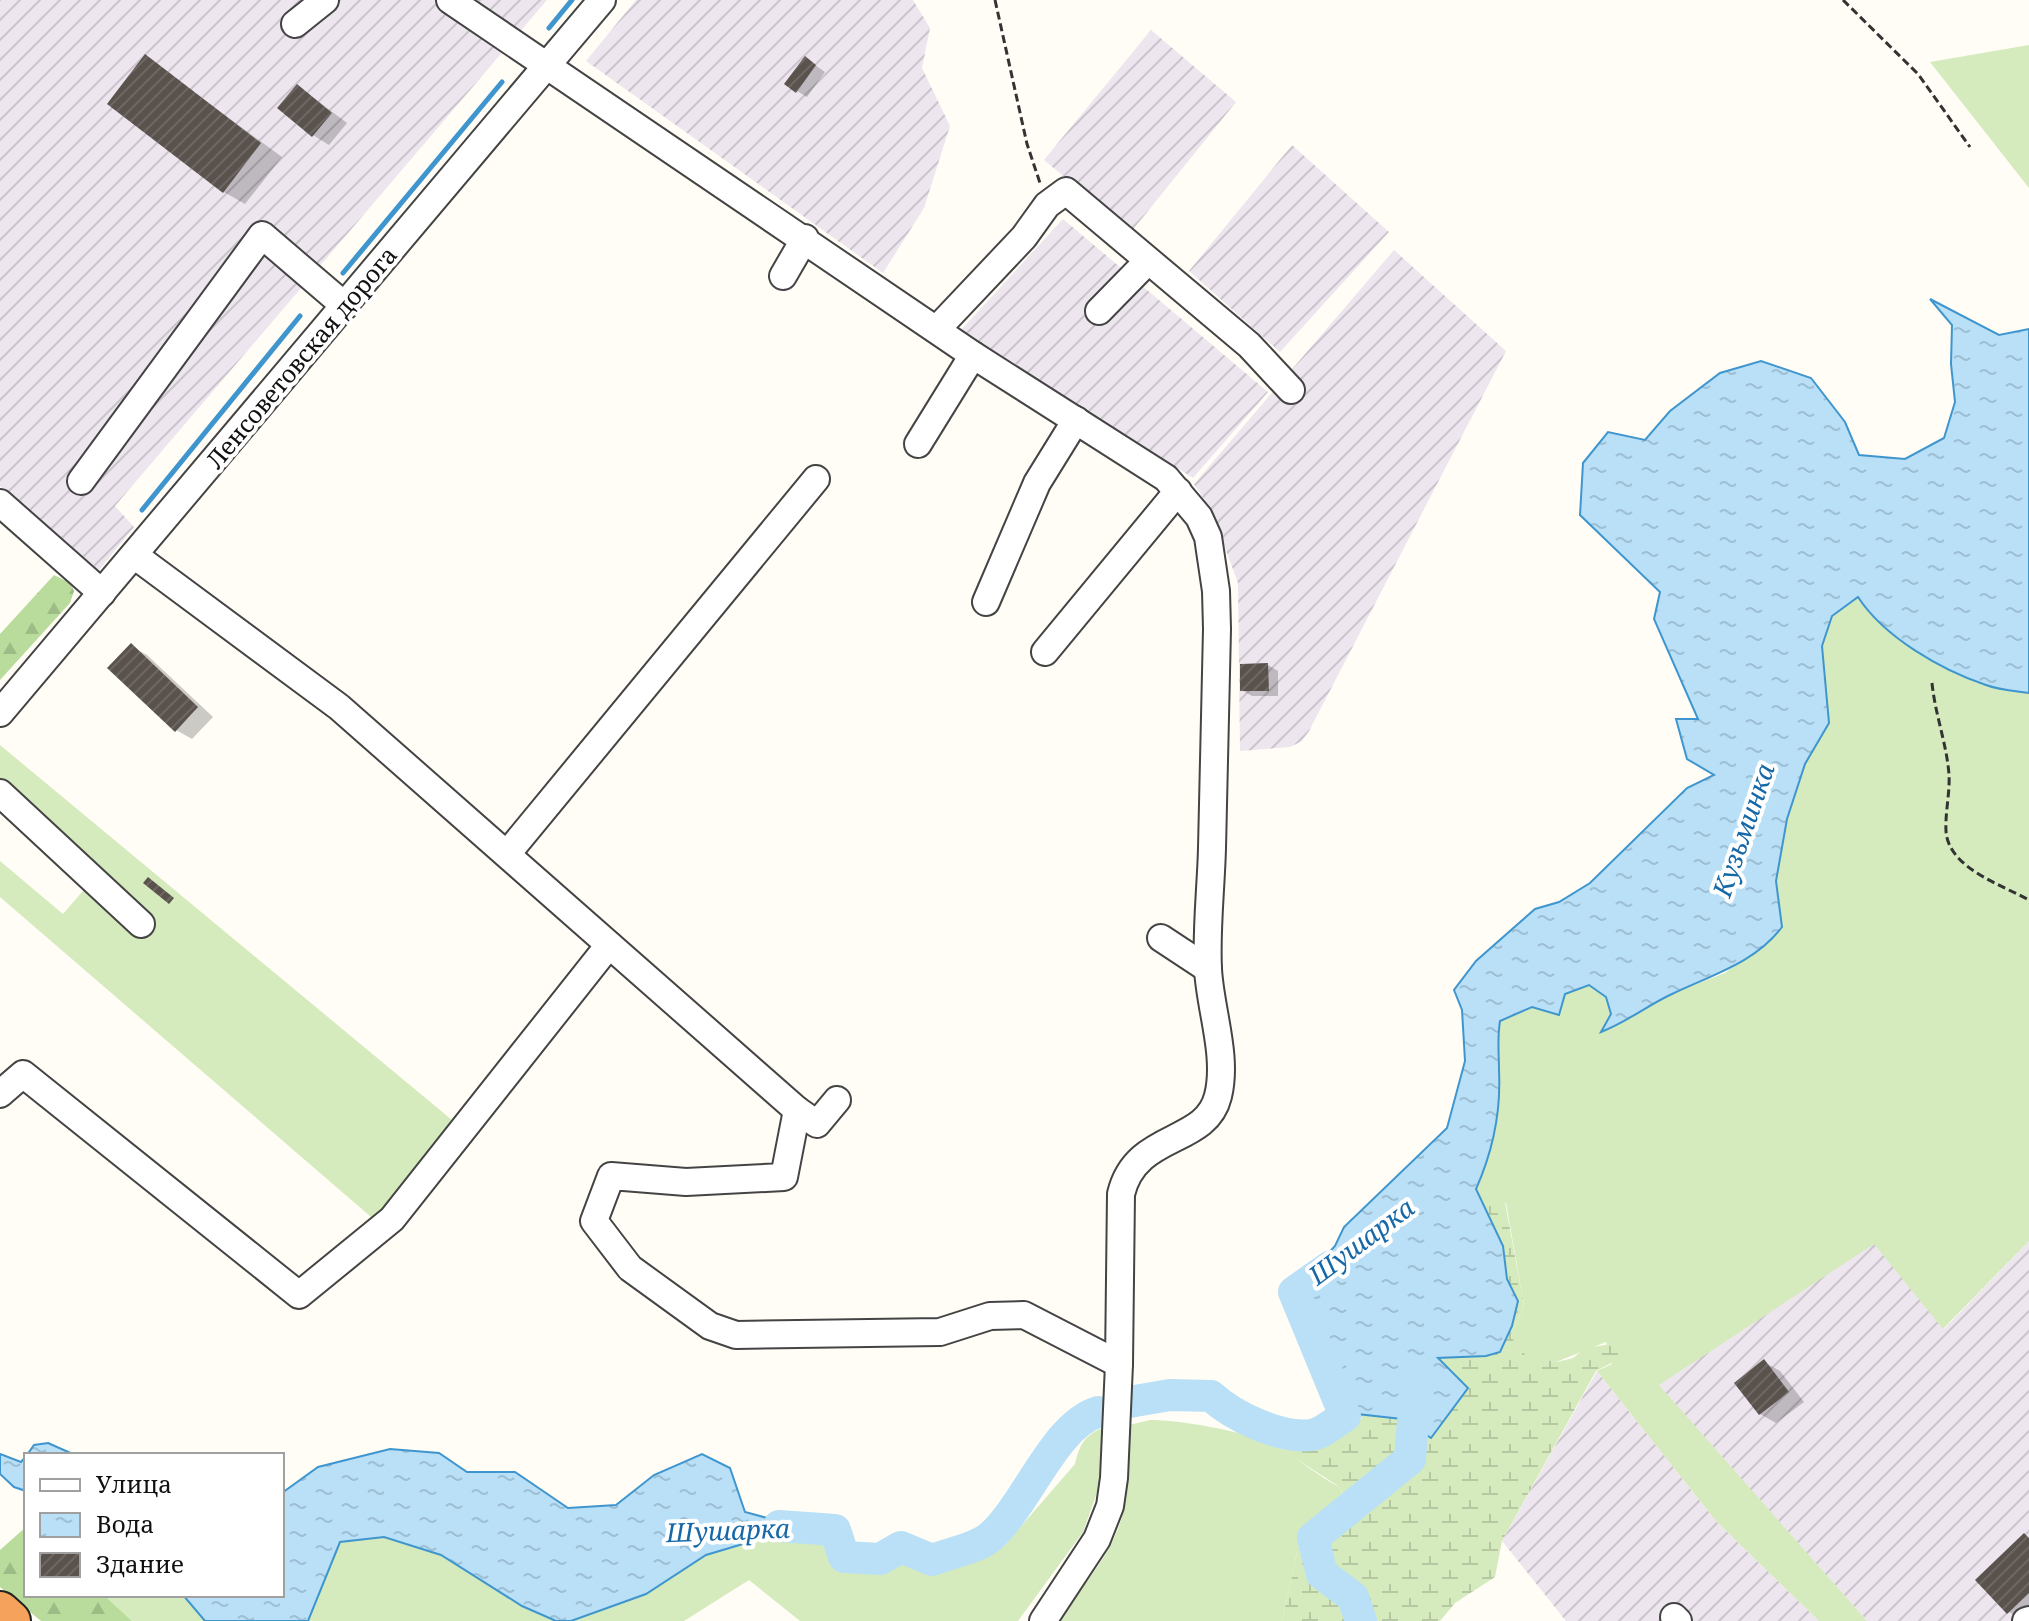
<svg xmlns="http://www.w3.org/2000/svg" width="2029" height="1621" viewBox="0 0 2029 1621" font-family="'Noto Serif',serif">
	<style>
		.industrial { fill: url(#industrial-furrows) }
		.grass { fill: #d5ebbd }
		.forest { fill: url(#forest-firs) }
		.wetland { fill: url(#wetland-marsh) }
		.water { fill: url(#water-ripples); stroke: #3f96cf; stroke-width: 2 }
		.shadow { fill: #0003 }
		.lines { fill: none; stroke-linecap: round; stroke-linejoin: round }
		.stream { stroke: #3f96cf; stroke-width: 5 }
		.river { stroke: #b9e0f7; stroke-width: 32 }
		.building { fill: url(#building-hatch) }
		.minor-casing { stroke: #444; stroke-width: 30 }
		.highway-casing { stroke: #222; stroke-width: 44 }
		.path { stroke: #333; stroke-width: 3; stroke-dasharray: 8 4; stroke-linecap: butt }
		.minor { stroke: #fff; stroke-width: 26 }
		.highway { stroke: #f5a25d; stroke-width: 40 }
		.labels { text-anchor: middle; dominant-baseline: central; stroke-width: 8; stroke-linejoin: round; paint-order: stroke }
		.street-label { font-size: 24px; fill: #111; stroke: #fff }
		.water-label { font-size: 26px; font-style: italic; fill: #1768a6; stroke: #fff }
	</style>
	<defs>
		<pattern id="industrial-furrows" width="10" height="10" patternUnits="userSpaceOnUse" patternTransform="scale(2)"><rect width="10" height="10" fill="#eee6ef"/><path d="M-1 1l2-2M0 10L10 0M9 11l2-2" fill="none" stroke="#cbc4cc"/></pattern>
		<pattern id="forest-firs" width="22" height="20" patternUnits="userSpaceOnUse" patternTransform="scale(2)"><rect width="22" height="20" fill="#b9dc9c"/><path d="M5 1l3.5 6h-7zM16 11l3.5 6h-7z" fill="#9ebc85"/></pattern>
		<pattern id="wetland-marsh" width="20" height="14" patternUnits="userSpaceOnUse" patternTransform="scale(2)"><rect width="20" height="14" fill="#d5ebbd"/><path d="M1 5h8M5 5V1M11 12h8M15 12V8" fill="none" stroke="#b6c8a1"/></pattern>
		<pattern id="water-ripples" width="26" height="14" patternUnits="userSpaceOnUse" patternTransform="scale(2)"><rect width="26" height="14" fill="#b9e0f7"/><path d="M2 4q2-2 4 0t4 0M15 11q2-2 4 0t4 0" fill="none" stroke="#9ebfd3"/></pattern>
		<pattern id="building-hatch" width="6" height="6" patternUnits="userSpaceOnUse" patternTransform="scale(2)"><rect width="6" height="6" fill="#5a524d"/><path d="M-1 1l2-2M0 6l6-6M5 7l2-2" fill="none" stroke="#6d6662"/></pattern>
	</defs>
	<rect width="100%" height="100%" fill="#fffdf5"/>
	<!-- industrial -->
	<g class="industrial">
		<polygon points="0,0 547,0 115,506 134,527 99,570 0,486"/>
		<polygon points="636,0 913,0 930,28 922,68 950,126 924,208 883,273 586,61"/>
		<polygon points="1151,30 1236,102 1131,232 1044,160"/>
		<polygon points="1292,145 1389,232 1280,352 1189,271"/>
		<polygon points="1063,219 1268,392 1193,478 960,331"/>
		<polygon points="1394,250 1506,351 1309,731 1302,741 1290,747 1240,751 1238,583 1211,510 1194,484"/>
		<polygon points="2029,1241 2029,1621 1867,1621 1658,1385 1874,1243 1944,1329"/>
		<polygon points="1597,1371 1716,1521 1819,1621 1566,1621 1502,1541"/>
	</g>
	<!-- grass -->
	<g class="grass">
		<polygon points="2029,45 2029,188 1930,62"/>
		<path d="M1858 597C1883 637 1941 670 1986 685 1999 690 2015 691 2029 693V1241L1943 1329 1874 1244 1659 1385 1867 1621H1819L1716 1521 1597 1371 1612 1364 1606 1342 1556 1362 1527 1358 1511 1337 1524 1305 1506 1203 1476 1189C1493 1153 1501 1111 1499 1071 1499 1053 1497 1039 1500 1021L1589 985 1606 997 1611 1014 1603 1031 1671 994 1725 973 1782 927 1776 881 1787 819 1805 764 1829 723 1822 646 1832 616Z"/>
		<polygon points="0,745 452,1120 445,1141 378,1223 0,897 0,861 63,914 100,871 0,786"/>
		<path d="M1150 1420C1180 1420 1252 1432 1278 1447 1300 1460 1319 1477 1341 1488L1342 1496 1316 1522 1302 1530 1282 1621H1056C1079 1591 1110 1557 1121 1520 1130 1490 1126 1456 1125 1426Z"/>
		<path d="M1103 1428 1099 1487 1083 1532 1018 1621H800L749 1580 684 1621H571L646 1594 706 1555 783 1532 831 1538 837 1565 851 1572 885 1573 902 1564 937 1569 969 1562 1004 1546 1075 1464C1079 1446 1085 1434 1103 1428Z"/>
		<polygon points="384,1537 442,1555 522,1606 556,1621 308,1621 340,1542"/>
		<polygon points="104,1595 183,1595 205,1621 132,1621"/>
	</g>
	<!-- forest -->
	<g class="forest">
		<polygon points="54,575 70,583 74,591 70,603 0,680 0,634"/>
		<polygon points="26,1527 26,1595 104,1595 132,1621 41,1621 0,1587 0,1550"/>
	</g>
	<!-- wetland -->
	<path class="wetland" d="M1476 1189 1505 1202 1524 1305 1511 1337 1527 1357 1557 1362 1573 1358 1586 1348 1624 1342 1627 1355 1596 1371 1502 1541 1495 1577 1455 1603 1440 1621H1282L1302 1530 1316 1522 1342 1497 1341 1488 1275 1445 1251 1435 1252 1412 1280 1424 1287 1436 1299 1429C1319 1434 1341 1419 1363 1419L1348 1413 1402 1419 1431 1437 1437 1358 1486 1356 1518 1301 1507 1279 1503 1246Z"/>
	<!-- water -->
	<g class="water">
		<path d="M1930 299 1999 335 2029 329V693C2015 691 1999 690 1986 685 1941 670 1884 637 1858 597L1832 616 1822 646 1829 723 1805 764 1787 819 1776 881 1782 927C1755 963 1711 975 1672 994 1648 1005 1627 1022 1601 1032L1611 1014 1606 997 1589 985 1565 994 1559 1015 1532 1007 1500 1021C1497 1039 1499 1053 1499 1071 1501 1111 1492 1153 1476 1189L1503 1246 1507 1279 1518 1301 1512 1326 1500 1352 1486 1356 1438 1358 1468 1388 1431 1438 1402 1419 1348 1413 1295 1289 1335 1246 1344 1227 1447 1128 1465 1061 1462 1010 1454 990 1476 961 1535 909 1559 902 1590 883 1687 788 1714 775 1687 759 1676 719H1698L1654 619 1660 592 1580 515 1583 463 1608 432 1645 440 1670 411 1720 373 1761 361 1811 378 1845 422 1859 455 1905 459 1944 438 1955 402 1951 364 1952 325Z"/>
		<polygon points="48,1443 75,1455 27,1455 34,1445"/>
		<polygon points="390,1449 439,1453 467,1472 515,1472 568,1508 616,1505 654,1475 702,1454 730,1468 745,1512 782,1522 821,1523 821,1534 783,1532 706,1555 646,1594 571,1621 556,1621 522,1606 441,1555 384,1537 340,1542 308,1621 205,1621 183,1595 282,1595 282,1493 318,1467"/>
		<polygon points="0,1454 21,1462 26,1456 26,1491 14,1487 0,1474"/>
	</g>
	<!-- shadow -->
	<g class="shadow">
		<polygon points="146,57 282,157 245,204 224,192"/>
		<polygon points="815,65 825,72 807,97 797,91"/>
		<polygon points="298,86 347,123 329,145 313,135"/>
		<polygon points="131,646 147,655 213,717 192,739 176,730"/>
		<polygon points="1268,665 1278,671 1278,696 1252,696 1242,690"/>
		<polygon points="1764,1362 1780,1371 1804,1402 1776,1423 1760,1414"/>
		<polygon points="2024,1535 2029,1538 2029,1617 2025,1621 2009,1612"/>
	</g>
	<g class="lines">
		<!-- stream -->
		<g class="stream">
			<polyline points="549,28 572,0"/>
			<polyline points="343,273 502,82"/>
			<polyline points="142,510 300,316"/>
		</g>
		<!-- river -->
		<g class="river">
			<path d="M1129 1402 1170 1395 1211 1396C1233 1416 1280 1439 1311 1435 1322 1434 1336 1421 1345 1416L1294 1292 1331 1266"/>
			<path d="M779 1526 835 1530 844 1557 880 1559 901 1547 932 1560C949 1553 976 1549 990 1537 1027 1505 1054 1425 1098 1412"/>
			<polyline points="1361,1621 1353,1597 1322,1574 1313,1538 1410,1459 1416,1384"/>
		</g>
	</g>
	<!-- building -->
	<g class="building">
		<polygon points="145,54 261,143 223,193 107,104"/>
		<polygon points="805,56 816,65 796,93 784,84"/>
		<polygon points="297,84 332,113 312,137 277,108"/>
		<polygon points="131,643 198,707 175,732 107,668"/>
		<polygon points="1268,663 1269,691 1240,691 1240,664"/>
		<polygon points="148,877 174,898 169,904 143,883"/>
		<polygon points="1764,1359 1789,1392 1759,1415 1734,1383"/>
		<polygon points="2024,1533 2029,1538 2029,1593 2007,1614 1975,1580"/>
	</g>
	<g class="lines">
		<defs>
			<g id="minor">
				<path d="M450 0 973 355 1166 478 1199 517 1208 537 1216 591 1217 629C1215 702 1214 775 1212 848 1211 888 1206 929 1208 969 1210 1009 1228 1056 1218 1096 1206 1146 1136 1131 1121 1194L1119 1364 1114 1478 1110 1506 1097 1539 1043 1621"/>
				<polyline points="295,24 325,0"/>
				<polyline points="783,276 805,238"/>
				<polyline points="1099,311 1147,262"/>
				<polyline points="937,329 1024,237 1047,205 1066,191 1249,345 1291,390"/>
				<polyline points="918,444 973,355"/>
				<polyline points="81,481 262,235 345,306"/>
				<polyline points="0,503 102,593"/>
				<polyline points="134,555 339,707 797,1110 784,1177 686,1182 611,1176 594,1221 630,1268 710,1326 736,1335 940,1332 990,1316 1024,1315 1119,1364"/>
				<polyline points="986,602 1037,483 1076,420"/>
				<polyline points="1045,652 1178,491"/>
				<polyline points="0,713 602,0"/>
				<polyline points="0,793 141,924"/>
				<polyline points="507,854 816,479"/>
				<polyline points="1161,938 1208,969"/>
				<polyline points="0,1094 23,1074 299,1295 392,1219 609,945"/>
				<polyline points="797,1110 817,1124 837,1100"/>
				<polyline points="1674,1617 1678,1621"/>
				<polyline points="2026,1621 2029,1620"/>
			</g>
			<polyline id="highway" points="0,1612 10,1621"/>
		</defs>
		<!-- minor casing -->
		<use href="#minor" class="minor-casing"/>
		<!-- highway casing -->
		<use href="#highway" class="highway-casing"/>
		<!-- path -->
		<g class="path">
			<polyline points="995,0 1027,144 1040,183"/>
			<polyline points="1843,0 1918,74 1970,147"/>
			<path d="M1932 683C1935 714 1947 745 1949 775 1950 793 1945 813 1946 831 1948 868 2002 885 2029 900"/>
		</g>
		<!-- minor -->
		<use href="#minor" class="minor"/>
		<!-- highway -->
		<use href="#highway" class="highway"/>
	</g>
	<g class="labels">
		<!-- street labels -->
		<g class="street-label">
			<text transform="translate(301 357) rotate(-50)">Ленсоветовская дорога</text>
		</g>
		<!-- water labels -->
		<g class="water-label">
			<text transform="translate(1743 830) rotate(-71)">Кузьминка</text>
			<text transform="translate(1361 1241) rotate(-37)">Шушарка</text>
			<text transform="translate(728 1530) rotate(-2)">Шушарка</text>
		</g>
	</g>
	<!-- legend -->
	<rect x="24" y="1453" width="260" height="144" fill="#ffffff" stroke="#a0a0a0" stroke-width="2"/>
	<rect x="40" y="1479" width="40" height="12" fill="#ffffff" stroke="#a0a0a0" stroke-width="2"/>
	<text x="96" y="1493" font-size="24" fill="#111111">Улица</text>
	<rect x="40" y="1513" width="40" height="24" fill="url(#water-ripples)" stroke="#a0a0a0" stroke-width="2"/>
	<text x="96" y="1533" font-size="24" fill="#111111">Вода</text>
	<rect x="40" y="1553" width="40" height="24" fill="url(#building-hatch)" stroke="#a0a0a0" stroke-width="2"/>
	<text x="96" y="1573" font-size="24" fill="#111111">Здание</text>
</svg>
